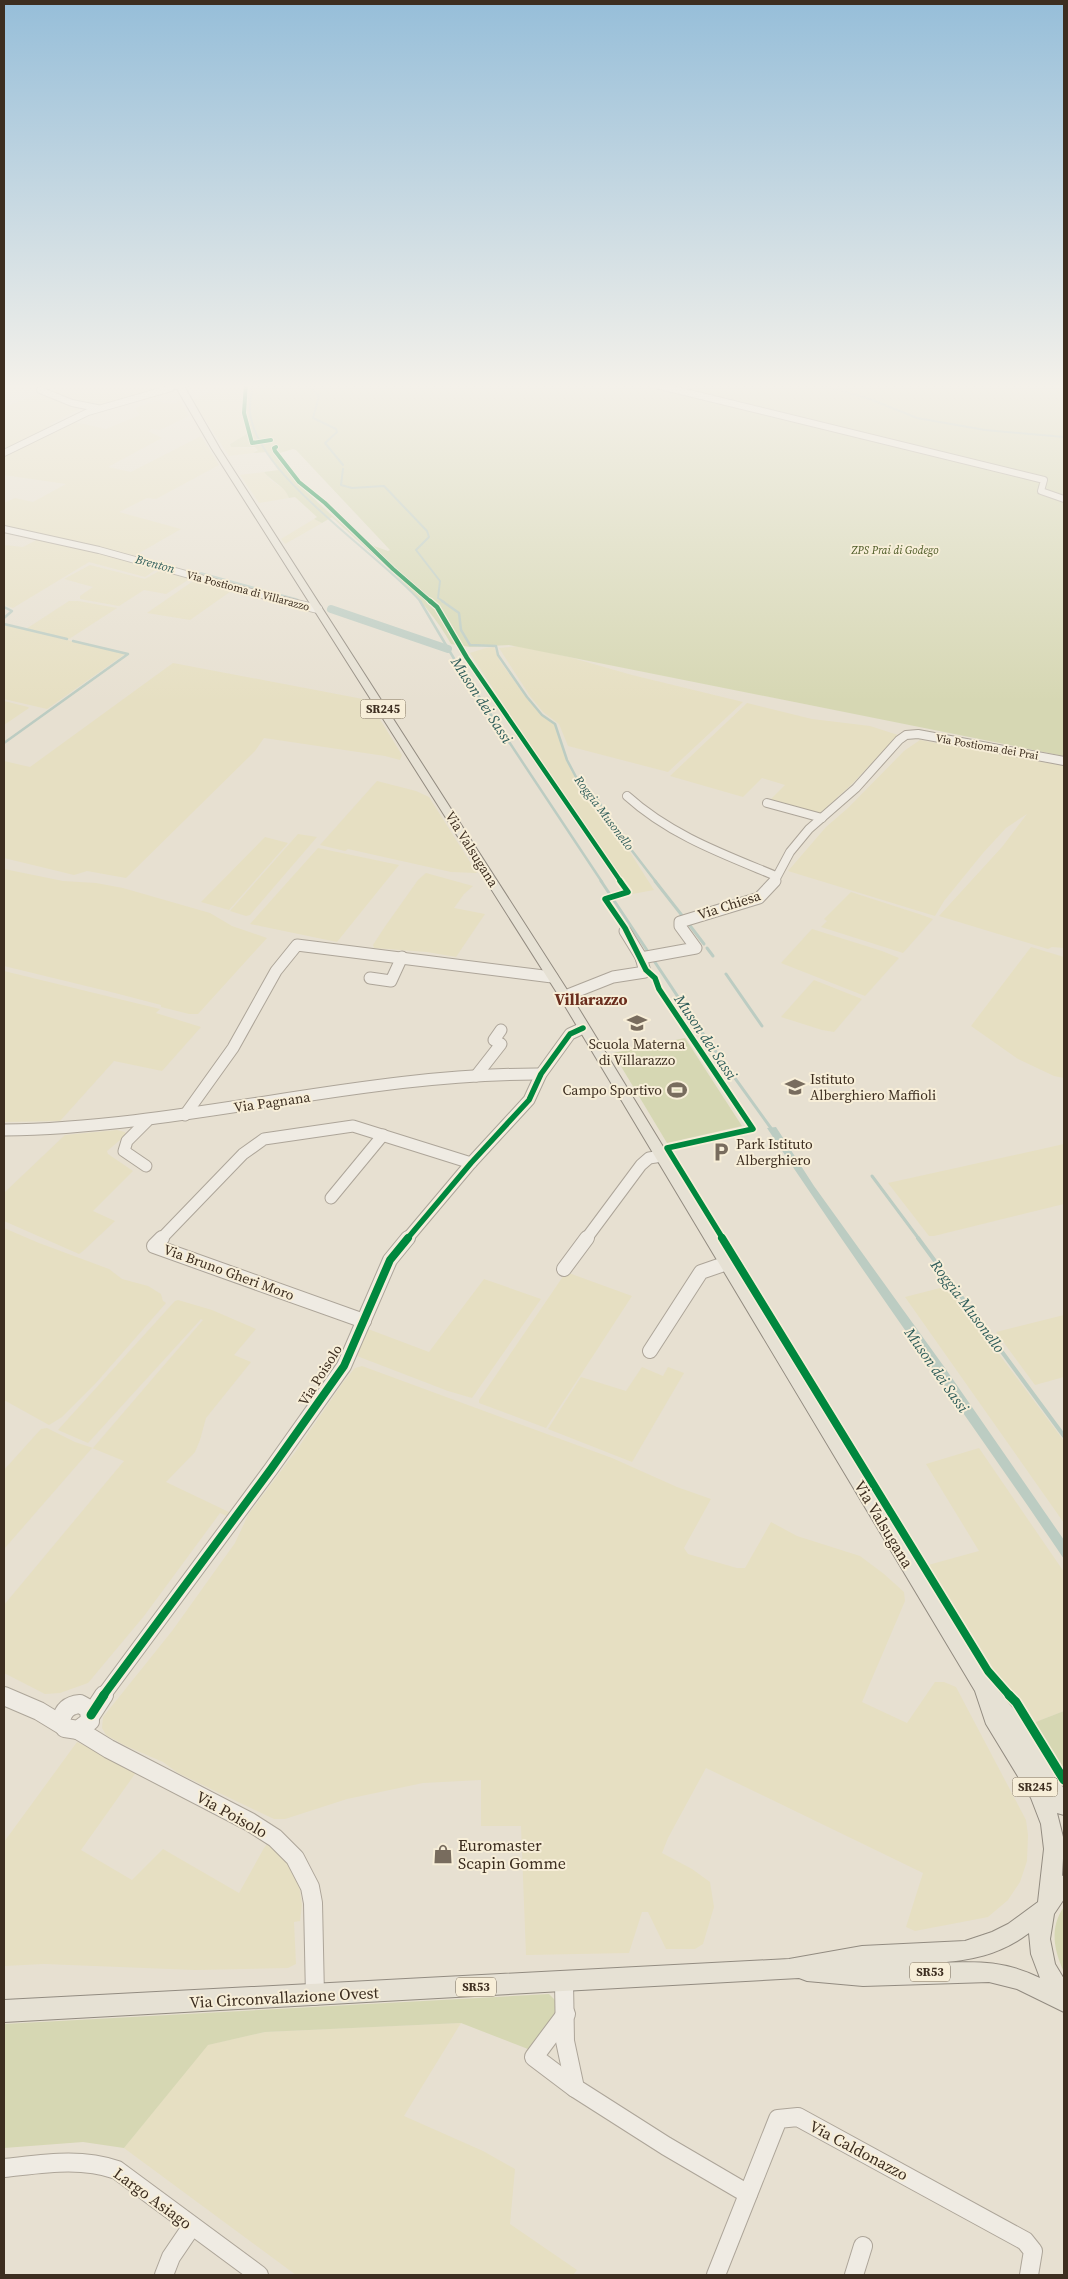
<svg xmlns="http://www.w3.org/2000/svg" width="1068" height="2279" viewBox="0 0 1068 2279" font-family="'Source Serif 4',serif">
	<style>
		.farmland { fill: #e6dfc2 }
		.green { fill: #d6d7b3; fill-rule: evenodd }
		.water { fill: #bcccc2 }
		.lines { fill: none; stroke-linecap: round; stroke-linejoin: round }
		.stream-far3 { stroke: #bcccc2; stroke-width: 2 }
		.stream-far2 { stroke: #bcccc2; stroke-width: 2.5 }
		.stream-far1 { stroke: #bcccc2; stroke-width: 3 }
		.stream { stroke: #bcccc2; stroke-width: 4 }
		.canal-far1 { stroke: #bcccc2; stroke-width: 5.5 }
		.canal { stroke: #bcccc2; stroke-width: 8 }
		.minor-far4-casing { stroke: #ada599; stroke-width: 8 }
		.minor-far3-casing { stroke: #ada599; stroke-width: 10 }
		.minor-far2-casing { stroke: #ada599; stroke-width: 13 }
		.minor-far1-casing { stroke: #ada599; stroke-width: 16 }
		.minor-casing { stroke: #ada599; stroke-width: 20 }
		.major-casing { stroke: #928b80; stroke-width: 2 }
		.minor-far4 { stroke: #efebe3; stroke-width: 6 }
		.minor-far3 { stroke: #efebe3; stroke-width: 8 }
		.minor-far2 { stroke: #efebe3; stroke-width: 11 }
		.minor-far1 { stroke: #efebe3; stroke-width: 14 }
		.minor { stroke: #efebe3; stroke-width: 18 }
		.major { fill: #e6e1d4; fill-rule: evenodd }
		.cycleway-far4-casing { stroke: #f7eed8; stroke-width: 5.5 }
		.cycleway-far3-casing { stroke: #f7eed8; stroke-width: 7 }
		.cycleway-far2-casing { stroke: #f7eed8; stroke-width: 9 }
		.cycleway-far1-casing { stroke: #f7eed8; stroke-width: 11 }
		.cycleway-casing { stroke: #f7eed8; stroke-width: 12 }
		.cycleway-far4 { stroke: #00873e; stroke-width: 4 }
		.cycleway-far3 { stroke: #00873e; stroke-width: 4.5 }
		.cycleway-far2 { stroke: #00873e; stroke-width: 5.5 }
		.cycleway-far1 { stroke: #00873e; stroke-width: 8 }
		.cycleway { stroke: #00873e; stroke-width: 9 }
		.labels { text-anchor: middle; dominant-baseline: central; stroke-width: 4; stroke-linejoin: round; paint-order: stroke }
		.far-park-label { font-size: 11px; font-style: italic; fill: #4d5a26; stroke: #f7eed8 }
		.far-street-label { font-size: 11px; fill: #3d2e20; stroke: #f7eed8 }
		.far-water-label { font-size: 12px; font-style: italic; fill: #2f5d5a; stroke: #f7eed8 }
		.shield { fill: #f7eed8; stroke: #756857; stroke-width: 1 }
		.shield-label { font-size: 12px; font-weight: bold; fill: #3d2e20 }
		.street-label { font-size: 14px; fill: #3d2e20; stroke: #f7eed8 }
		.poi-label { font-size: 14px; fill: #3d2e20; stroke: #f7eed8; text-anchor: start }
		.water-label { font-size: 15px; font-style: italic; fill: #2f5d5a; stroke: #f7eed8 }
		.quarter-label { font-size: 16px; font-weight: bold; fill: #6b2e1e; stroke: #f7eed8 }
		.near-street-label { font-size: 16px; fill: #3d2e20; stroke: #f7eed8 }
		.near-poi-label { font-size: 16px; fill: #3d2e20; stroke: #f7eed8; text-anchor: start }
	</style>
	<rect width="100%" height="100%" fill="#e7e0d1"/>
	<!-- farmland -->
	<g class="farmland">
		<polygon points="64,383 167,383 169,386 139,400 102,411 86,406 50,424 60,426 70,421 106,429 140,415 135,408 156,401 170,404 180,401 189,416 160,430 152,429 148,431 162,438 108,467 131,472 201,436 219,465 156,499 147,498 119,512 181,529 134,556 4,526 4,503 15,498 33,502 66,484 4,475 4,407 48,390 54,392 70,385"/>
		<polygon points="230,383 243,383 244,387 249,425 246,436 230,444 231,447 258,448 253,453 229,456 192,400"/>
		<polygon points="264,472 271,480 286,491 289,498 259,503 240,475"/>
		<polygon points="314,519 322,523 285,544 281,539"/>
		<polygon points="40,538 158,568 145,577 89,562 13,608 4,605 4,545 23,547"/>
		<polygon points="90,565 145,579 159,571 191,578 166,594 144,590 119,606 80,599 80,596 93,587 64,579"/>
		<polygon points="196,579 234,589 190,620 147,613"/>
		<polygon points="69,601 78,601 117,608 69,639 26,629"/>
		<polygon points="4,625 30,631 125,654 47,709 4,699"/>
		<polygon points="519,646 569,657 632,675 743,702 668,772 568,746 559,724 543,712 530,696 499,648"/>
		<polygon points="494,647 500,661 525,696 539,712 556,726 571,771 597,800 654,890 627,895 628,891 611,865 548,777 542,766 543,765 470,653 486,648"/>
		<polygon points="173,663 368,700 402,755 400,760 385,756 264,738 255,751 126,878 87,871 74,875 4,858 4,761 30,767"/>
		<polygon points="4,701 28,707 29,708 4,725"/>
		<polygon points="747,703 812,719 870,726 898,735 852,784 819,814 769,801 785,785 762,778 743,797 670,776"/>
		<polygon points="920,740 1064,766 1064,948 1052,947 1048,949 939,916 1002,847 1027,814 1006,828 983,853 944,901 935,916 788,871 826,827 848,808 904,751"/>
		<polygon points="377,781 416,791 429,797 477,873 451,872 348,849 345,851 320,845"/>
		<polygon points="298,834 317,837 250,915 246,916 230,911"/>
		<polygon points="265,837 288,843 229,910 201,902"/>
		<polygon points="318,848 399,865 337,942 250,924"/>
		<polygon points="4,869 63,881 96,883 123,888 210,913 232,926 267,938 198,1014 189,1014 161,1007 161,1005 115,993 4,966"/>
		<polygon points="426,873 473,886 464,894 454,908 485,914 456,957 427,952 374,948 373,945 384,928 418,880"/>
		<polygon points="851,892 919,914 933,919 903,953 821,927 827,921 824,919"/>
		<polygon points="812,929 882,951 899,958 865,996 781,963"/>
		<polygon points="1031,947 1064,957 1064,1078 1054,1076 1018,1059 971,1026"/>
		<polygon points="4,971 160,1009 156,1013 201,1027 162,1071 114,1061 60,1121 4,1122"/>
		<polygon points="814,980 862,999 834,1032 822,1030 781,1017"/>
		<polygon points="117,1130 125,1132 126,1135 107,1151 108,1154 133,1171 93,1211 115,1221 83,1251 79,1254 4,1221 4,1193 65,1135"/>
		<polygon points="1064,1144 1064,1204 934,1236 929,1236 888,1183"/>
		<polygon points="4,1228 39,1243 109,1269 122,1279 148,1286 161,1294 163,1301 166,1303 95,1384 62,1417 49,1425 4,1400"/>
		<polygon points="566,1272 632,1296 546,1428 479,1403 479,1400"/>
		<polygon points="484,1279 541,1299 472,1398 448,1391 357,1356 368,1329 429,1352"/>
		<polygon points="948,1286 1064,1441 1064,1523 905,1297"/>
		<polygon points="178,1300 212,1310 256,1329 234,1355 251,1362 206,1418 200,1440 195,1452 166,1482 231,1513 229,1517 220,1513 144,1616 88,1683 60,1693 45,1694 4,1673 4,1605 124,1461 92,1448 4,1549 4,1470 41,1429 47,1428 75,1442 93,1448 203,1320 201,1319 88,1443 58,1430 175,1301"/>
		<polygon points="1064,1315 1064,1377 1035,1385 996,1332"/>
		<polygon points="362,1366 612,1458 677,1487 711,1499 684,1548 688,1554 737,1568 745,1568 771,1522 797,1536 860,1556 884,1574 904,1592 905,1601 862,1702 907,1723 935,1682 944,1682 956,1687 1026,1820 1028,1835 1027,1861 1020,1882 1008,1900 988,1917 915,1931 906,1927 923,1873 706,1768 668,1838 662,1853 692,1869 710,1882 714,1907 703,1944 695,1949 666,1949 648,1912 642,1912 629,1953 526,1955 521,1826 481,1826 481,1780 423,1783 347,1799 285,1819 274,1819 211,1789 178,1773 163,1762 126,1746 106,1735 102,1728 103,1717 172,1631 235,1543 248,1515 296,1451 344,1381 355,1368"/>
		<polygon points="642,1367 663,1376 668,1367 684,1373 632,1462 548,1429 581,1377 626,1391"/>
		<polygon points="979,1448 1064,1572 1064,1711 1033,1723 1022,1702 994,1670 928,1565 979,1551 926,1464"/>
		<polygon points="77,1742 137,1771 81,1850 132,1880 163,1849 239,1893 264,1848 269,1841 280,1852 298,1877 302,1905 300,1921 294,1922 296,1964 288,1968 195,1970 44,1964 4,1966 4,1842"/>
		<polygon points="461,2023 404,2116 483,2151 515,2169 510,2224 577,2270 573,2275 296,2275 124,2148 207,2045 265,2032"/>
	</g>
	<!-- green -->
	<g class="green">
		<path d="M243 383H1064V756L509 645 470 647 451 644C423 593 374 557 332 517L322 523 314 519 317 517 295 497 289 498C285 486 272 482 264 472L278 470 267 452 253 453 258 450 255 447H231L230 444 247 434V404ZM293 449 296 450 390 550 388 551 371 545 367 547C344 525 287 479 276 452L280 453Z"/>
		<polygon points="685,1038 742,1126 667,1143 613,1053"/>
		<polygon points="1064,1711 1064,1774 1033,1723"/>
		<path d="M1064 1907V1972C1054 1951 1049 1927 1064 1907Z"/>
		<polygon points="549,1994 561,2006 533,2051 461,2023 265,2032 208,2045 124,2148 83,2142 4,2148 4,2024"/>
	</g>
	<!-- water -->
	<path class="water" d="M776 1127 814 1186 945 1368 1064 1540V1559C966 1414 863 1274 767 1128Z"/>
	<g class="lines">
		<!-- stream-far3 -->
		<g class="stream-far3">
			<path d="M253 383C252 392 249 404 250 413 257 476 379 554 421 602"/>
			<polyline points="307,383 319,396 313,418 336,429 337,432 325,443 343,465"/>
			<polyline points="815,383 870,399 917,418 985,430 1064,437"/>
			<polyline points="343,469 341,485 352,488 384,486 427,531 429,537 416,550 440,581 438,598 444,602"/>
		</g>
		<!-- stream-far2 -->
		<g class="stream-far2">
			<polyline points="420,601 456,662 602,882"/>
			<polyline points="442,601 459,613 461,630 470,645 496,646 498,655 527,697 542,715 555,724 567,760 576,777 598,800 613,826 656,882"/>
			<polyline points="4,607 12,611 4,618"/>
			<polyline points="4,624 67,639"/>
			<polyline points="4,743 128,654 73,641"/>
		</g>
		<!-- stream-far1 -->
		<g class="stream-far1">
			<polyline points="601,881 696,1024 773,1131"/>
			<polyline points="655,881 684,918"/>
			<polyline points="688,923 704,944"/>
			<polyline points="707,948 713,956"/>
			<polyline points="726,974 762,1026"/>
			<polyline points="872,1176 919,1239"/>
		</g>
		<!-- stream -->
		<polyline class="stream" points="918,1238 1064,1436"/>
		<!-- canal-far1 -->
		<polyline class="canal-far1" points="201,575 296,601"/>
		<!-- canal -->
		<polyline class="canal" points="331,609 448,649"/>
		<defs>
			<g id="minor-far4">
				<polyline points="648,383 1044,480 1041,491 1064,499"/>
				<polyline points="180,385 187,383"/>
				<polyline points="40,390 72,403 97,408"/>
				<polyline points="4,453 88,412 171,388"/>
				<polyline points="4,529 99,550 287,602"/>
			</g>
			<g id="minor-far3">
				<polyline points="284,601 318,609"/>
				<path d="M627 796C670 835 723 854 776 876"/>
				<polyline points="767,803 822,818"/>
				<polyline points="774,882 790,852 809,829 856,788 899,740 906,735 918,734 1064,761"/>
			</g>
			<g id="minor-far2">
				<polyline points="641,958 696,948 680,926 680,922 759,898 775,881"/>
				<polyline points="370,978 391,981 402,957"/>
				<polyline points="565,996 613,977 645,972 641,957 625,931"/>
				<polyline points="476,1076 501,1044 494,1040 501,1030"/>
				<polyline points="185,1115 233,1048 276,971 297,945 552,977"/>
				<path d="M4 1130C184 1128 360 1073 541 1074"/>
				<polyline points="146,1166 124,1151 127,1141 147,1121"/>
				<polyline points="331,1198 383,1135"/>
				<polyline points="161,1239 243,1154 264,1139 353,1126 471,1163"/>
				<polyline points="407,1239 471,1163 529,1100 541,1074 570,1034 583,1028"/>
				<polyline points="586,1239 641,1165 649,1158 662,1156"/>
			</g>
			<g id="minor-far1">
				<polyline points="162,1238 154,1246 364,1321"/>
				<polyline points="564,1269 587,1238"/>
				<polyline points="650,1351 701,1272 727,1263"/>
				<polyline points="103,1696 271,1469 344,1366 390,1260 408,1238"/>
			</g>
			<g id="minor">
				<polyline points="4,1696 39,1711 62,1725"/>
				<path d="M80 1704 89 1709 90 1721 78 1730 65 1728 61 1721C63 1710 69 1705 80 1704Z"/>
				<polyline points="91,1715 104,1695"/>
				<polyline points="78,1730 109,1749 250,1822 275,1838 295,1858 310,1887 313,1903 315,1996"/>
				<polyline points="564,1982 565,2041 575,2088 666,2146 748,2194"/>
				<polyline points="566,2014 534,2057 575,2088"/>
				<path d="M4 2168C42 2164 80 2157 117 2170L259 2275"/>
				<polyline points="164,2275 171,2257 192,2226"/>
				<polyline points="716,2275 778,2119 798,2117 1025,2241 1033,2251 1029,2275"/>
				<polyline points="854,2275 863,2246"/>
			</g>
			<path id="major" d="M171 383H179L184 386 220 449 571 996 987 1677 1016 1712 1064 1789V1815L1057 1813 1064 1841 1062 1876 1064 1875V1899L1054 1914 1050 1939 1055 1964 1064 1979V2012L1017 1989 989 1982 863 1986 807 1981 799 1978 4 2022V2000L789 1959 862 1946 965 1941 992 1932 1008 1924 1038 1902 1044 1849 1041 1824 1031 1798 986 1724 975 1691 559 996 212 449 177 389 165 387ZM1029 1933 1031 1954 1040 1978C1001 1959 975 1962 933 1963 969 1961 1000 1955 1029 1933Z"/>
		</defs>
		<!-- minor-far4 casing -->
		<use href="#minor-far4" class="minor-far4-casing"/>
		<!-- minor-far3 casing -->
		<use href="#minor-far3" class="minor-far3-casing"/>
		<!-- minor-far2 casing -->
		<use href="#minor-far2" class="minor-far2-casing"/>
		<!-- minor-far1 casing -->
		<use href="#minor-far1" class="minor-far1-casing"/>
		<!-- minor casing -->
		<use href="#minor" class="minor-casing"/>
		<!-- major casing -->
		<use href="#major" class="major-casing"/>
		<!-- minor-far4 -->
		<use href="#minor-far4" class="minor-far4"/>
		<!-- minor-far3 -->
		<use href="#minor-far3" class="minor-far3"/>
		<!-- minor-far2 -->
		<use href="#minor-far2" class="minor-far2"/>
		<!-- minor-far1 -->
		<use href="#minor-far1" class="minor-far1"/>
		<!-- minor -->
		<use href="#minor" class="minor"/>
		<!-- major -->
		<use href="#major" class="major"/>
		<defs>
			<g id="cycleway-far4">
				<polyline points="246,383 244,413 252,443 271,440"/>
				<polyline points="276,447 274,448 275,451 299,482 325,503 393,569 431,602"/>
			</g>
			<polyline id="cycleway-far3" points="430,601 437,607 467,658 621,882"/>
			<g id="cycleway-far2">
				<polyline points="620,881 628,892 605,899 625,928 646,970 655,978 659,989 753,1129 667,1148 723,1239"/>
				<polyline points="407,1239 471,1163 529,1100 541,1074 570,1034 583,1028"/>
			</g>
			<g id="cycleway-far1">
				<polyline points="722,1238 988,1671 1010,1696"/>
				<polyline points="103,1696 271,1469 344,1366 390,1260 408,1238"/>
			</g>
			<g id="cycleway">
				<polyline points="1009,1695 1016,1702 1064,1780"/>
				<polyline points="91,1715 104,1695"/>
			</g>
		</defs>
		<!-- cycleway-far4 casing -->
		<use href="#cycleway-far4" class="cycleway-far4-casing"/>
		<!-- cycleway-far3 casing -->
		<use href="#cycleway-far3" class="cycleway-far3-casing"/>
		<!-- cycleway-far2 casing -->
		<use href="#cycleway-far2" class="cycleway-far2-casing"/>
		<!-- cycleway-far1 casing -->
		<use href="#cycleway-far1" class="cycleway-far1-casing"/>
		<!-- cycleway casing -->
		<use href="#cycleway" class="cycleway-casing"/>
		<!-- cycleway-far4 -->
		<use href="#cycleway-far4" class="cycleway-far4"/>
		<!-- cycleway-far3 -->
		<use href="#cycleway-far3" class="cycleway-far3"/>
		<!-- cycleway-far2 -->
		<use href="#cycleway-far2" class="cycleway-far2"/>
		<!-- cycleway-far1 -->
		<use href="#cycleway-far1" class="cycleway-far1"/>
		<!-- cycleway -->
		<use href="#cycleway" class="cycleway"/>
	</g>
	<!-- sky -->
	<linearGradient id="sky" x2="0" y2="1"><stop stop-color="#96bed9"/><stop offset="0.55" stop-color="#f4f1ea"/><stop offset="1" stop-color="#f4f1ea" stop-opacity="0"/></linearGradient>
	<rect width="1068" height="702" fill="url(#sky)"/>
	<!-- icons -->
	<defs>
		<symbol id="school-bare" viewBox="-9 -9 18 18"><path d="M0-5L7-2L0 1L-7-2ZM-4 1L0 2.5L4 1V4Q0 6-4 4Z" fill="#786c5e" stroke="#f7eed8" stroke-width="2.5" paint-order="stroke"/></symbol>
		<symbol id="stadium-bare" viewBox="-9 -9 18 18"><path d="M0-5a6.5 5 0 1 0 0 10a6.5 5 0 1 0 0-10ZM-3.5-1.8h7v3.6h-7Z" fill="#786c5e" stroke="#f7eed8" stroke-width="2.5" paint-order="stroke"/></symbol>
		<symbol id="parking-bare" viewBox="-9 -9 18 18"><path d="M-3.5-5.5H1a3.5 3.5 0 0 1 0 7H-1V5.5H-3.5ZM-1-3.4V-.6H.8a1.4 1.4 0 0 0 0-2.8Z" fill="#786c5e" stroke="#f7eed8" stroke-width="2.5" paint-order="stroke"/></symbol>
		<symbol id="shop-bare" viewBox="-9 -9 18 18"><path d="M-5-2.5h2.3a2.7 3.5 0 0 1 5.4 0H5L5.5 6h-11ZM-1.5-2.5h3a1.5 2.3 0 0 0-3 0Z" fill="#786c5e" stroke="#f7eed8" stroke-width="2.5" paint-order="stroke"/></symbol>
	</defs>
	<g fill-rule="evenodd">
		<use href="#school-bare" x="623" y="1009" width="28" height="28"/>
		<use href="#school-bare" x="781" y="1073" width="28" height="28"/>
		<use href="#stadium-bare" x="663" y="1076" width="28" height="28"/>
		<use href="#parking-bare" x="707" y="1138" width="28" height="28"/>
		<use href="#shop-bare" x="429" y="1840" width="28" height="28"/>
	</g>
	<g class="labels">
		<!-- far-park labels -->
		<g class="far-park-label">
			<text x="895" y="550">ZPS Prai di Godego</text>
		</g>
		<!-- far-street labels -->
		<g class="far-street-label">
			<text transform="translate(248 591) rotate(15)">Via Postioma di Villarazzo</text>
			<text transform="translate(987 747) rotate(10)">Via Postioma dei Prai</text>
		</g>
		<!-- far-water labels -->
		<g class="far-water-label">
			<text transform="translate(155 564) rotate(15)">Brenton</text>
			<text transform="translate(604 813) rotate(53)">Roggia Musonello</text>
		</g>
		<!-- shield labels -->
		<g class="shield">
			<rect x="360.5" y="699.5" width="45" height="19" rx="4"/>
			<rect x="1012.5" y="1777.5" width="45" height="19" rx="4"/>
			<rect x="910" y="1962.5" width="40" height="19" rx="4"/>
			<rect x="456" y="1977.5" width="40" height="19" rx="4"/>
		</g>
		<g class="shield-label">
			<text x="383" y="709">SR245</text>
			<text x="1035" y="1787">SR245</text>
			<text x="930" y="1972">SR53</text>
			<text x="476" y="1987">SR53</text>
		</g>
		<!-- street labels -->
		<g class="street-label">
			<text transform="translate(472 849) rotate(58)">Via Valsugana</text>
			<text transform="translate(729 905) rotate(-18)">Via Chiesa</text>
			<text transform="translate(272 1102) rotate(-8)">Via Pagnana</text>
			<text transform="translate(229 1272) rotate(20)">Via Bruno Gheri Moro</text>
			<text transform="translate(320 1375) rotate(-58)">Via Poisolo</text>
		</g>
		<!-- poi labels -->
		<g class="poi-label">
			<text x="637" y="1044" text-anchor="middle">Scuola Materna<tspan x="637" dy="16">di Villarazzo</tspan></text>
			<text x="810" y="1079">Istituto<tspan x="810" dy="16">Alberghiero Maffioli</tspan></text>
			<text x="662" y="1090" text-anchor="end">Campo Sportivo</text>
			<text x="736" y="1144">Park Istituto<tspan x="736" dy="16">Alberghiero</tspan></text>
		</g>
		<!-- water labels -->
		<g class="water-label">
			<text transform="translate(482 700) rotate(57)">Muson dei Sassi</text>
			<text transform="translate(706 1037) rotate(56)">Muson dei Sassi</text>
			<text transform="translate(968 1306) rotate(53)">Roggia Musonello</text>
			<text transform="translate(937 1370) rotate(55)">Muson dei Sassi</text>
		</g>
		<!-- quarter labels -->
		<g class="quarter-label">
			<text x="591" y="999">Villarazzo</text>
		</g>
		<!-- near-street labels -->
		<g class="near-street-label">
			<text transform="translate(884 1524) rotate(59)">Via Valsugana</text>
			<text transform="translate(232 1814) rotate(29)">Via Poisolo</text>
			<text transform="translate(284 1997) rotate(-3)">Via Circonvallazione Ovest</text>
			<text transform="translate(859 2150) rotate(28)">Via Caldonazzo</text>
			<text transform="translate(153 2198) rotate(36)">Largo Asiago</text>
		</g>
		<!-- near-poi labels -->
		<g class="near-poi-label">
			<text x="458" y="1845">Euromaster<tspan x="458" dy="18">Scapin Gomme</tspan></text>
		</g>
	</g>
	<!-- border -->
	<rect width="1068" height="2279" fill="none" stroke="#3d2e20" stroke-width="10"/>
</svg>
